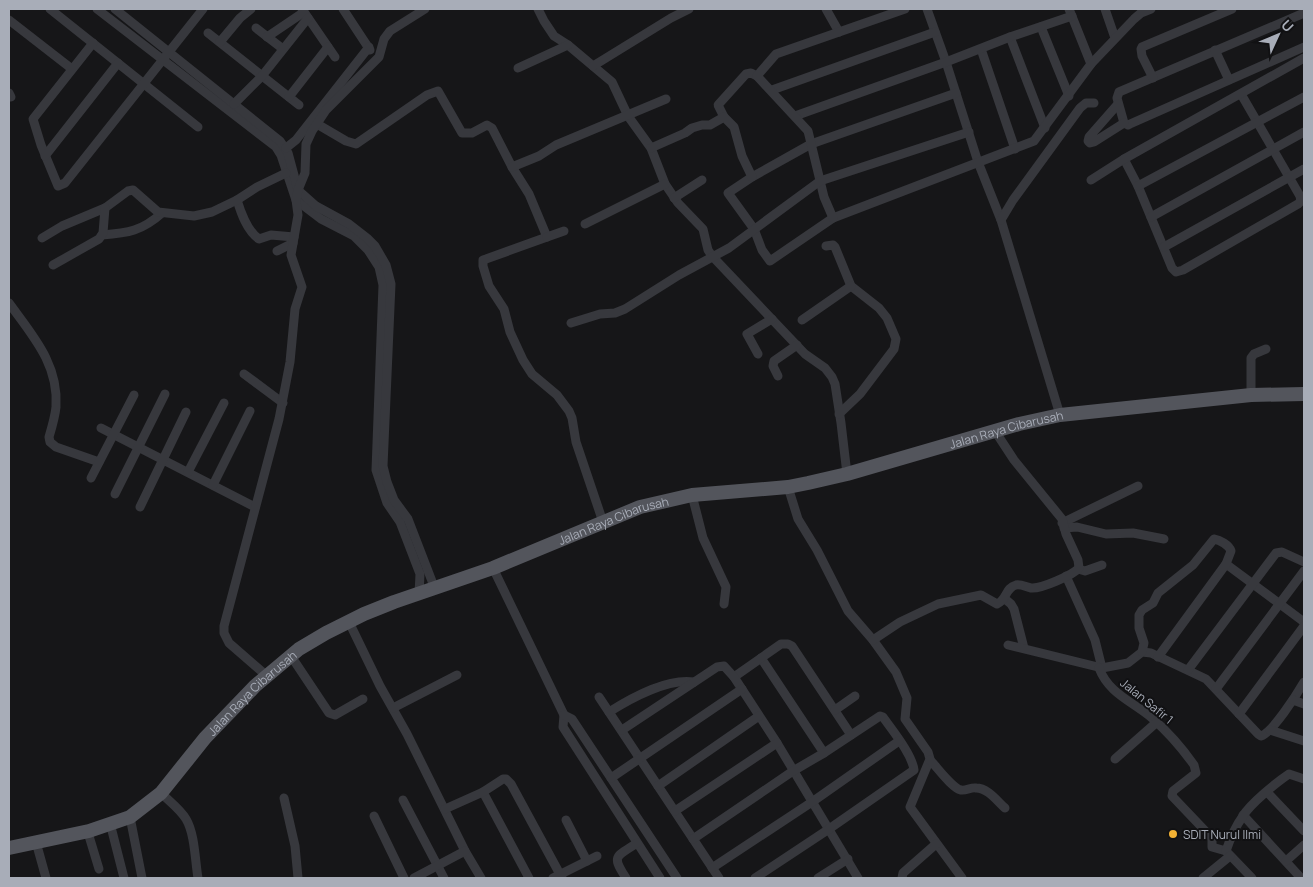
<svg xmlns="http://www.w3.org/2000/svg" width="1313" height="887" viewBox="0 0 1313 887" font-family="Manrope,sans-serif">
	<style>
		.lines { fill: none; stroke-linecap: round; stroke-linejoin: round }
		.minor { stroke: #37383d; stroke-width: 9 }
		.primary { stroke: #53555c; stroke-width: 14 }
		.poi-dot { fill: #f2b134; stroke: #111113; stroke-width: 2 }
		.labels { text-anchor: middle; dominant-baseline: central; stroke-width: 4; stroke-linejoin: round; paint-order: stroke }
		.street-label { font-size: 12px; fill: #a8adb8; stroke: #111113 }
		.poi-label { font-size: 12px; fill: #a8adb8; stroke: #111113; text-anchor: start }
	</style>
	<rect width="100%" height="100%" fill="#161618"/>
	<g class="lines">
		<!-- minor -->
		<g class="minor">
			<polyline points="50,9 198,127"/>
			<polyline points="97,9 276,147 281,155 296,200 321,219 354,236 368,250 379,267 383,285 376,470 387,503 400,522 420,574 419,594"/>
			<polyline points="115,9 280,141 288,153 298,190 316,206 349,224 367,238 375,246 386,265 391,284 383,466 387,482 394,500 408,519 435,589"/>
			<polyline points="302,9 335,57"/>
			<polyline points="343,9 370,50"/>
			<polyline points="538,9 544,21 554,36 568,45 612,82 628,116 651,148 665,184 678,203 703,229 708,250 712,256 805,354 825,368 832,377 835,384 841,423 847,474"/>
			<polyline points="826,9 839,32"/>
			<polyline points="927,9 946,62 978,162 1001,220 1060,415"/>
			<polyline points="1069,9 1091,64"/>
			<polyline points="1105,9 1115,38"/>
			<polyline points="1304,13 1119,92 1117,98 1124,123 1128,125 1130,124 1304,47"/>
			<polyline points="9,20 72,69"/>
			<polyline points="1041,27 1069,96"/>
			<polyline points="256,28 283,49"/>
			<polyline points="208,33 299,105"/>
			<polyline points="267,37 304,12"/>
			<polyline points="1010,37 1045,128"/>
			<polyline points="220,42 240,18 251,9"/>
			<polyline points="93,43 33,119 41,145 58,186 65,183 203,9"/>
			<polyline points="981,49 1015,149"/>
			<polyline points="1215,50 1229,80"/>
			<polyline points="593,66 671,18 689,9"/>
			<polyline points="518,68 568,45"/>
			<polyline points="1153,78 1142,56 1141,49 1142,47 1232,9"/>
			<polyline points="772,90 935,32"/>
			<polyline points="9,93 11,97"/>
			<polyline points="956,93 811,144 752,177 728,193 754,229 762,250 770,261 833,218 1034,141 1091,64 1134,19 1141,13 1151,9"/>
			<polyline points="289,97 328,47"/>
			<polyline points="234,104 262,76 308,18"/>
			<polyline points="1118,104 1089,137 1088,141 1090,143 1094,142 1124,123"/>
			<polyline points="795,116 946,62 1010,37 1072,16"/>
			<polyline points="724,117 718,105 746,74 751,73 757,76"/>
			<polyline points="317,124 346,141 356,144 427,95 438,91 462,133 472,133 487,125 492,128 512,167 529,194 547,237 486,259 483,260 483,266 489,286 504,309 510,332 523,360 532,374 557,395 569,411 572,418 576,442 603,522"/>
			<polyline points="286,148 296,140 369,47"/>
			<polyline points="651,148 685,133 692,128 702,125 710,125 724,117 734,127 742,156 752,177"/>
			<polyline points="45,156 118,63"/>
			<polyline points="1124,159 1138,186 1172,268 1176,272 1183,270 1298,204 1301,201 1300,196 1241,94"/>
			<polyline points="512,167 539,156 556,145 666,99"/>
			<polyline points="1091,180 1124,159 1304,58"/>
			<polyline points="1138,186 1304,97"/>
			<polyline points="674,198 702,180"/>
			<path d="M237 200C241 213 247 231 259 239L271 235 294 237"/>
			<polyline points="1151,217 1304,132"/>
			<polyline points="833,218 824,197 808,131 757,76 776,54 905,9"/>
			<polyline points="1001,220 1013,200 1080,108 1086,103 1094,103"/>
			<polyline points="585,224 665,184"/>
			<path d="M102 235C128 233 142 231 162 213"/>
			<polyline points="547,237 564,231"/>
			<polyline points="42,238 62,226 105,208 128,191 133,190 158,212 194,216 212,212 237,200 257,187 286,173"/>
			<polyline points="826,246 833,245 835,247 851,286 879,308 887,318 896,339 894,349 860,394 839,414"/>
			<polyline points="1164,247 1304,169"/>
			<polyline points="277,251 293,243"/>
			<polyline points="53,265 99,239 103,233 105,208"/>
			<path d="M9 303C32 335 59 364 56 407 55 417 52 427 49 437L50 442 56 447 99 462"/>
			<polyline points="802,320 851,286"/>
			<polyline points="571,323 600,314 615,313 625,309 679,275 729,248 820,181 969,132"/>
			<polyline points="758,354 747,334 772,319"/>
			<polyline points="244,374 283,403"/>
			<polyline points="778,376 773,366 774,361 797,345"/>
			<polyline points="1251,395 1251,358 1254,354 1266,349"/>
			<polyline points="101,428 255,507"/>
			<polyline points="188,472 224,403"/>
			<polyline points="91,478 134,395"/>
			<polyline points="213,485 250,411"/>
			<polyline points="788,487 798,519 817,550 848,611 873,640 896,672 907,698 905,719 928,752 930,759 910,807 962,878"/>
			<polyline points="115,494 165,394"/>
			<polyline points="692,495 703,538 726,587 724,604"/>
			<polyline points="140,507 186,412"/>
			<polyline points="1062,523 1138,486"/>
			<polyline points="1064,528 1077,527 1106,534 1133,533 1164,539"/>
			<polyline points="1226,564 1304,622"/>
			<polyline points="493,568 564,715 563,727 660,878"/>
			<polyline points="1078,569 1085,571 1102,565"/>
			<polyline points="1066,576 1095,640 1102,668"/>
			<polyline points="1005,599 1011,604 1014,609 1024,648"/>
			<polyline points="349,622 380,686 407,734 465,851 481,878"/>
			<path d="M873 640 900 622 938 604 981 595 997 604C1007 600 1005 588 1016 585 1021 584 1026 587 1031 588 1041 589 1073 575 1079 568L1078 560 1066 534 1062 519 1014 460 995 431"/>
			<path d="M1008 645 1102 668 1128 663 1142 652 1151 653 1206 679 1258 734 1261 736C1273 732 1297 694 1304 682"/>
			<path d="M1142 652 1144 643 1139 628V615L1142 610 1153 603 1158 593 1193 565 1214 539C1220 540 1229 545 1231 551L1226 564 1158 657"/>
			<polyline points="291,656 329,713 335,715 363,699"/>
			<polyline points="761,658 824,753"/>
			<path d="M1099 668C1109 694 1132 701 1152 718 1168 732 1182 748 1194 765L1196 773 1173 791 1172 796 1212 838V847L1226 851 1252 878"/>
			<polyline points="1188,670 1276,553 1282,552 1304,562"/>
			<polyline points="267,676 229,643 224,633 224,626 279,419 290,362 295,309 302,287 291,255 298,215 296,200 298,190 305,173 306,144 312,131 326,110 379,57 384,39 390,31 425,9"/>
			<polyline points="734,677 781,644 788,644 792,646 851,735"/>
			<polyline points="1216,689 1304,571"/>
			<polyline points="599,697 719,878"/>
			<polyline points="1293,700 1304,704"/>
			<polyline points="393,708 457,675"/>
			<polyline points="835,710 855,696"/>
			<path d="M609 712C631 698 668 678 694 682"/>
			<polyline points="1239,714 1304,626"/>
			<polyline points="564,715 572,719 677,878"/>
			<polyline points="622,730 717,667 724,666 734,677 777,743 858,878"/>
			<polyline points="1270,730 1304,741"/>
			<polyline points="1115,759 1157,722"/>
			<path d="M930 760C937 767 952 788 961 790 966 791 971 787 976 788 988 788 997 801 1005 808"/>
			<polyline points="611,778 742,689"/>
			<polyline points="658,786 759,716"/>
			<polyline points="483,792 529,878"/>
			<polyline points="1267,792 1304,831"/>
			<path d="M161 793C169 801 180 809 186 819 195 834 195 861 198 878"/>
			<polyline points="284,798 295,846 298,878"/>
			<polyline points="403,800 444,878"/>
			<polyline points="445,809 483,792 503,779 506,779 511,784 562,878"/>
			<polyline points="675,811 777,743"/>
			<polyline points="1243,815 1301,878"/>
			<polyline points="374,816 404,878"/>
			<polyline points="130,817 142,878"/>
			<polyline points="566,820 587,861"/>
			<polyline points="110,823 124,878"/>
			<polyline points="89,831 89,836 99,869"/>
			<path d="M693 839 793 771 824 753 880 716 883 717C892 730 912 754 914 770L829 829 755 878"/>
			<polyline points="36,842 46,878"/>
			<path d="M1226 851C1230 839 1235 827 1243 816 1250 804 1277 782 1289 774L1304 779"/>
			<polyline points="1286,861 1304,845"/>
			<polyline points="712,868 812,802 899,741"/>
			<polyline points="414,878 465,851"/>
			<polyline points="553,878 597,856"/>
			<path d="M626 878C611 855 616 857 637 843"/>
			<polyline points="818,878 848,859"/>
			<polyline points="902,878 903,873 936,844"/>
			<polyline points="1203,878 1230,856"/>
		</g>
		<!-- primary -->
		<path class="primary" id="s1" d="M9 848 89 831 130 817 161 793 205 738 255 686 299 649 326 633 364 614 394 602 493 568 640 507 692 495 788 487 808 483 847 474 1019 424 1060 415 1251 395 1304 394"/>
	</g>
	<!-- markers -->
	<circle class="poi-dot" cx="1173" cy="834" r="5"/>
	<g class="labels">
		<!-- street labels -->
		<g class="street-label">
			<text stroke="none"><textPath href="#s1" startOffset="1110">Jalan Raya Cibarusah</textPath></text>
			<text stroke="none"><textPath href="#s1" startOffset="705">Jalan Raya Cibarusah</textPath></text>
			<text stroke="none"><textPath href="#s1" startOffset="300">Jalan Raya Cibarusah</textPath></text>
			<text transform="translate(1147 701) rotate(39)">Jalan Safir 1</text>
		</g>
		<!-- poi labels -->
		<g class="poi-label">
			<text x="1183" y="834">SDIT Nurul Ilmi</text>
		</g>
	</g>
	<!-- border -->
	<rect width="1313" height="887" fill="none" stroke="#a8adb8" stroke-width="20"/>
	<!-- north arrow -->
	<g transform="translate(1278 35) rotate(46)" stroke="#111113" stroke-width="4" paint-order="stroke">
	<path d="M0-4L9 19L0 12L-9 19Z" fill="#a8adb8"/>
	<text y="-8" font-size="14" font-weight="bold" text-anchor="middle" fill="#a8adb8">U</text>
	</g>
</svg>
